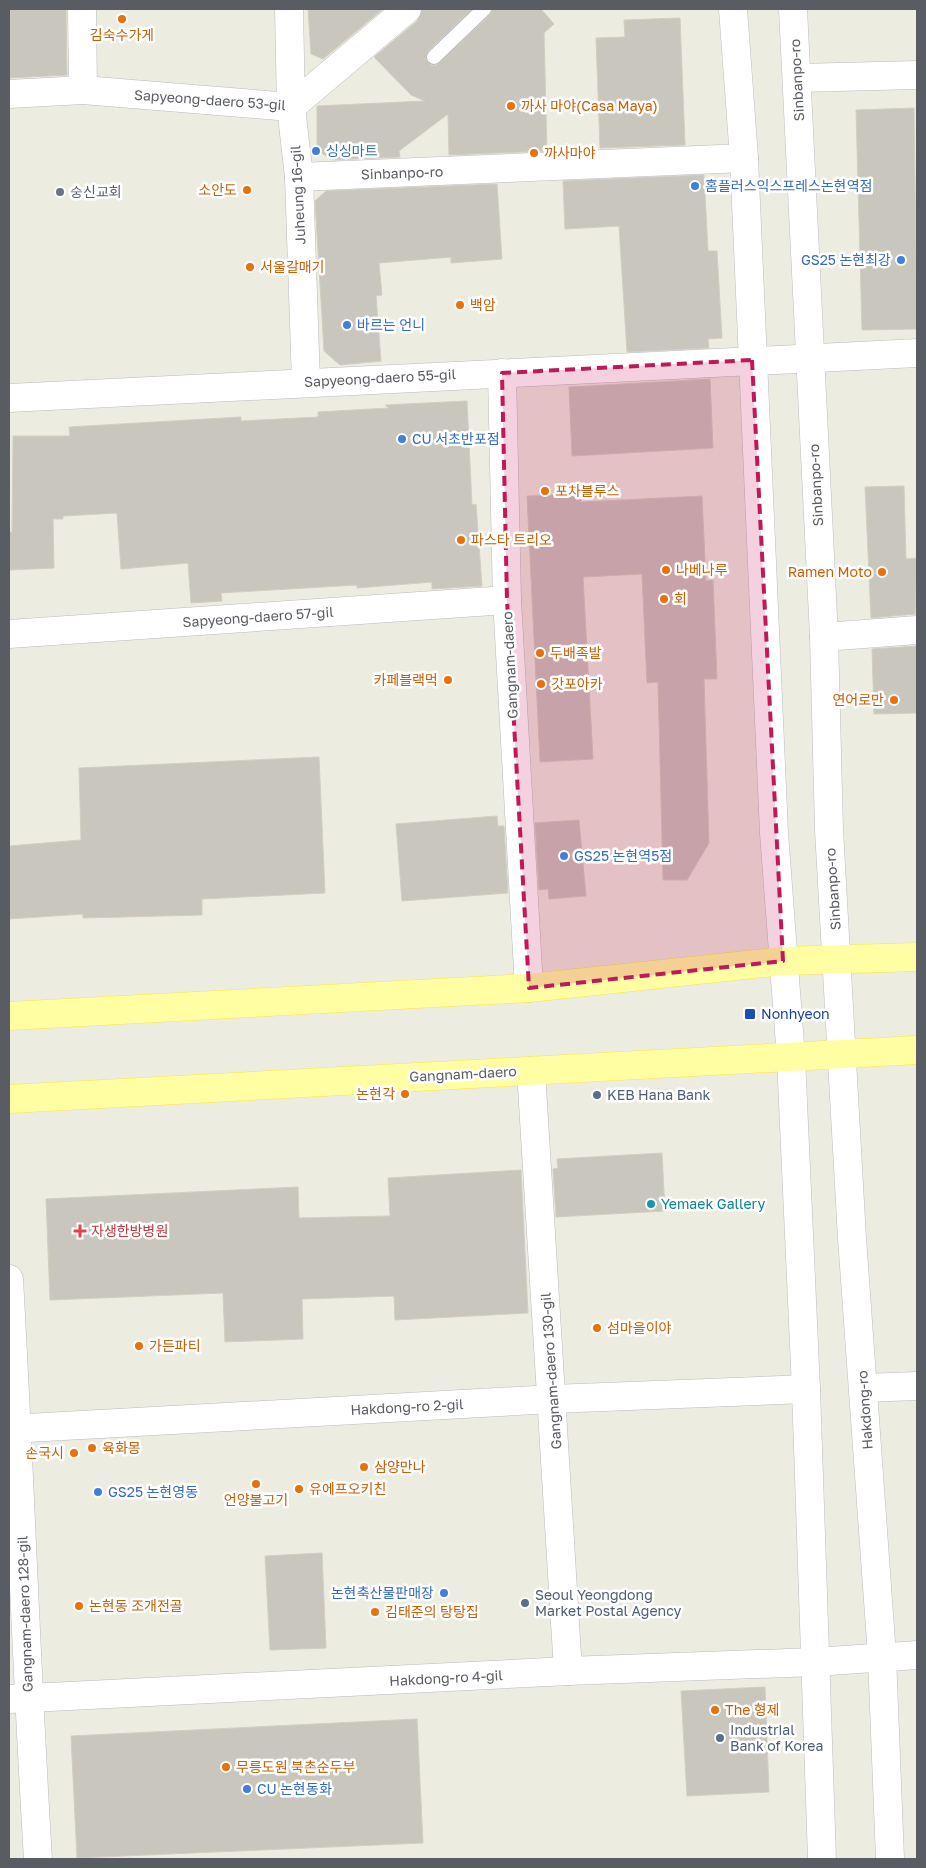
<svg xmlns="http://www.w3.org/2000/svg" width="926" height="1868" viewBox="0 0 926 1868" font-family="'Golos Text','Noto Sans KR',sans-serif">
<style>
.building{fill:#c8c6bd;stroke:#d2cfbe}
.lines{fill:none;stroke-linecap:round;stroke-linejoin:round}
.service-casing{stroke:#b8bac0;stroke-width:16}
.minor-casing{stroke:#b8bac0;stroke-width:29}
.secondary-casing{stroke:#bbbdc5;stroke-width:29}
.primary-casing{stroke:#fce44a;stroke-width:29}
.service{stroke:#fff;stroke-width:14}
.minor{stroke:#fff;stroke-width:28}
.secondary{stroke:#fff;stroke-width:28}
.primary{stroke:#fffea3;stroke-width:28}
.marked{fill:#c2185b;fill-opacity:0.2;stroke:#c2185b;stroke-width:4;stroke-dasharray:10 6;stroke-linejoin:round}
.food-dot{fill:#e8710a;stroke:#fff;stroke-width:2}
.shop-dot{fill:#3f7fe0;stroke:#fff;stroke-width:2}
.worship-dot{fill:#6b7280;stroke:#fff;stroke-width:2}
.transit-dot{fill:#1a4fb4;stroke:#fff;stroke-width:2}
.service-dot{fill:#5c6f8a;stroke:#fff;stroke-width:2}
.culture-dot{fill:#0f9aa8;stroke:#fff;stroke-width:2}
.health-dot{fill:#e0444e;stroke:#fff;stroke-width:2}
.labels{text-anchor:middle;stroke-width:5;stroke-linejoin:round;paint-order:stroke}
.food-label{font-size:14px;fill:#c56008;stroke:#fff;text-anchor:start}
.street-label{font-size:14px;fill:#595c62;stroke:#fff}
.shop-label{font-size:14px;fill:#366cbe;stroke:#fff;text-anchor:start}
.worship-label{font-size:14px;fill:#5b616d;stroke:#fff;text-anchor:start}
.transit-label{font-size:14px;fill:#164399;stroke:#fff;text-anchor:start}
.service-label{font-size:14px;fill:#4e5e75;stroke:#fff;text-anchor:start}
.culture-label{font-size:14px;fill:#0d838f;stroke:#fff;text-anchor:start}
.health-label{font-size:14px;fill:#be3a42;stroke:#fff;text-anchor:start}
</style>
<rect width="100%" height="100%" fill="#edece0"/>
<g class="building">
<path d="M9 9H66L67 75 9 78Z"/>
<path d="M308 9H383L323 59 311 54Z"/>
<path d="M422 9H472L428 51 426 60 431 65 436 66 490 15 493 9H541L554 24 544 33 547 151 449 155 448 114 399 151 400 157 332 160 317 150V106L425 101 411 95 374 57 417 21Z"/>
<path d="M680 18 685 145 600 148 596 38 625 37 624 20Z"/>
<path d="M914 108 917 329 862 330 856 110Z"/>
<path d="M704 175 708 251H717L722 338 708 339 709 348 627 352 619 226 565 229 563 181Z"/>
<path d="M497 184 502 259 451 263V257L379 263 382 295 376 296 381 361 340 365 324 351 315 201 326 191Z"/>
<path d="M710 379 713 448 572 456 569 387Z"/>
<path d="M467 401 472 505 476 504 482 586 432 589V582L357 588V585L221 593 222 601 191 603 188 563 121 569 117 513 63 516V519H53L54 568 10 570 9 532H12L13 436H70L69 427 241 417V421L318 417V412L389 408 385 405Z"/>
<path d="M904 486 906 559 917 558 915 614 871 618 865 487Z"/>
<path d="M581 494V502L702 496 706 581 713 580 717 679H704L709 843 687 880H663L658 682 647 683 642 574 583 577 593 759 540 762 527 496Z"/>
<path d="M917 646V713L874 714 872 649Z"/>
<path d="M319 757 325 893 202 899V915L83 918V914L9 919V846L81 840 79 768Z"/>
<path d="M497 816 498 826H504L508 893 402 901 396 824Z"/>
<path d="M579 820 586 896 549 899 548 889 539 890 535 823Z"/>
<path d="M662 1153 665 1211 556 1217 553 1169 558 1168 557 1159Z"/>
<path d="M521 1170 528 1313 395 1320 394 1296 302 1299 303 1339 225 1342 223 1293 50 1300 46 1199 298 1187 299 1218 390 1216 388 1178Z"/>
<path d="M322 1553 326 1648 270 1650 265 1556Z"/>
<path d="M765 1687 769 1792 687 1796 681 1691Z"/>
<path d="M417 1719 423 1843 77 1858 71 1736Z"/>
</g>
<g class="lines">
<g class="service-casing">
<path id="service" d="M434 57 484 9"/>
</g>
<g class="minor-casing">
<g id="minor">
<path d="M82 9 83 90"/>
<path d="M289 9 291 107 299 177 306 382"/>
<path d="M798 78 917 75"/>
<path d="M9 94 83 90 291 107 407 9"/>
<path d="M299 177 744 158"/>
<path d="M502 373 507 600 529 988"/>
<path d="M9 398 917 353"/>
<path d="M9 634 507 600"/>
<path d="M824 637 917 630"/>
<path d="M531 1071 568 1671"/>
<path d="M9 1279C20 1472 26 1666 38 1859"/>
<path d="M864 1388 917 1386"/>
<path d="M9 1429 553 1399 806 1389"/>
<path d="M9 1699 568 1671 815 1662 917 1655"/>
</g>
</g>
<g class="secondary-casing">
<g id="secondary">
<path d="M733 9 744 158 774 833 791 1058 806 1389 822 1859"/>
<path d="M793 9 824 637 829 830 852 1238 882 1656 890 1859"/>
</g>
</g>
<g class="primary-casing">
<g id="primary">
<path d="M9 1016 529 988 783 961 917 957"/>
<path d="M9 1099 917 1050"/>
</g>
</g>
<use href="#service" class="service"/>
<use href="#minor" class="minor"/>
<use href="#secondary" class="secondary"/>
<use href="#primary" class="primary"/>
</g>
<path class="marked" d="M752 360 783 961 529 988 507 600 502 373Z"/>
<g class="food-dot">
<circle cx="122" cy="19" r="5"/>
<circle cx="511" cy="106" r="5"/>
<circle cx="534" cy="153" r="5"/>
<circle cx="247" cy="190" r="5"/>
<circle cx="250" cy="267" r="5"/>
<circle cx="460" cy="305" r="5"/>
<circle cx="545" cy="491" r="5"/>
<circle cx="461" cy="540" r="5"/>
<circle cx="666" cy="570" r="5"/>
<circle cx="882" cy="572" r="5"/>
<circle cx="664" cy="599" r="5"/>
<circle cx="540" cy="653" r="5"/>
<circle cx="448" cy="680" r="5"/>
<circle cx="541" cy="684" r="5"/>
<circle cx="894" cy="700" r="5"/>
<circle cx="405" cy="1094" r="5"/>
<circle cx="597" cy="1328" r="5"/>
<circle cx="139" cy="1346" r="5"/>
<circle cx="92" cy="1448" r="5"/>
<circle cx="74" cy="1453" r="5"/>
<circle cx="364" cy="1467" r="5"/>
<circle cx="256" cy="1484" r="5"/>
<circle cx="299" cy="1489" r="5"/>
<circle cx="79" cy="1606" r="5"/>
<circle cx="375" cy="1612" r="5"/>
<circle cx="715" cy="1710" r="5"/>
<circle cx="226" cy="1767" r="5"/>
</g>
<g class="shop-dot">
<circle cx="316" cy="151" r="5"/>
<circle cx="695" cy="186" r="5"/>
<circle cx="901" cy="260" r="5"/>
<circle cx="347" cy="325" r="5"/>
<circle cx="402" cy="439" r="5"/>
<circle cx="564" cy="856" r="5"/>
<circle cx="98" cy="1492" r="5"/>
<circle cx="444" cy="1593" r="5"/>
<circle cx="247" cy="1789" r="5"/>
</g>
<circle class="worship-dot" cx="60" cy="192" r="5"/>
<rect class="transit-dot" x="744" y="1008" width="12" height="12" rx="2.5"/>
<g class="service-dot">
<circle cx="597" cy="1095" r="5"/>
<circle cx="525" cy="1603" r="5"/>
<circle cx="720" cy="1738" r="5"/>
</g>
<circle class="culture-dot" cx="651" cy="1204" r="5"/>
<path class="health-dot" d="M77.5 1223.5h5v5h5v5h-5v5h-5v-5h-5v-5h5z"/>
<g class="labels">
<g class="food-label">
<text x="122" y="40" text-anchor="middle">김숙수가게</text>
<text x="521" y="111">까사 마야(Casa Maya)</text>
<text x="544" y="158">까사마야</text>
<text x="237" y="195" text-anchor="end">소안도</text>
<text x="260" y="272">서울갈매기</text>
<text x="470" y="310">백암</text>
<text x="555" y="496">포차블루스</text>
<text x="471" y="545">파스타 트리오</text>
<text x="676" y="575">나베나루</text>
<text x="872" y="577" text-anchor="end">Ramen Moto</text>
<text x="674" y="604">회</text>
<text x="550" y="658">두배족발</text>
<text x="438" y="685" text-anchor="end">카페블랙먹</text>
<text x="551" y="689">갓포아카</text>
<text x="884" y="705" text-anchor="end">연어로만</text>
<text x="395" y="1099" text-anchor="end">논현각</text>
<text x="607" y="1333">섬마을이야</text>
<text x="149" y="1351">가든파티</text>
<text x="102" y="1453">육화몽</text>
<text x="64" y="1458" text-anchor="end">손국시</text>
<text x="374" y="1472">삼양만나</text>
<text x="309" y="1494">유에프오키친</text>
<text x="256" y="1505" text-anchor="middle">언양불고기</text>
<text x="89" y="1611">논현동 조개전골</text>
<text x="385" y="1617">김태준의 탕탕집</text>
<text x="725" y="1715">The 형제</text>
<text x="236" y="1772">무릉도원 북촌순두부</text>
</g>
<g class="street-label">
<text transform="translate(797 80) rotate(-93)" y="5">Sinbanpo-ro</text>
<text transform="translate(210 100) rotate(4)" y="5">Sapyeong-daero 53-gil</text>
<text transform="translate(402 173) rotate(-2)" y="5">Sinbanpo-ro</text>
<text transform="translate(298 195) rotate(-93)" y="5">Juheung 16-gil</text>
<text transform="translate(380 378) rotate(-3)" y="5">Sapyeong-daero 55-gil</text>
<text transform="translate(816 485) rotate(-93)" y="5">Sinbanpo-ro</text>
<text transform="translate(258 617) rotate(-4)" y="5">Sapyeong-daero 57-gil</text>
<text transform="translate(510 665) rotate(-93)" y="5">Gangnam-daero</text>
<text transform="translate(833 889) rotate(-94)" y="5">Sinbanpo-ro</text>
<text transform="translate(463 1074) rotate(-3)" y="5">Gangnam-daero</text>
<text transform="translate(551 1371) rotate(-94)" y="5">Gangnam-daero 130-gil</text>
<text transform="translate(407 1407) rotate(-3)" y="5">Hakdong-ro 2-gil</text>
<text transform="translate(865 1410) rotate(-94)" y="5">Hakdong-ro</text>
<text transform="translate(25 1614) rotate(-92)" y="5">Gangnam-daero 128-gil</text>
<text transform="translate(446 1678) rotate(-3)" y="5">Hakdong-ro 4-gil</text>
</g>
<g class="shop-label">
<text x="326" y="156">싱싱마트</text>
<text x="705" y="191">홈플러스익스프레스논현역점</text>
<text x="891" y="265" text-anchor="end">GS25 논현최강</text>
<text x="357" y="330">바르는 언니</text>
<text x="412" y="444">CU 서초반포점</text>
<text x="574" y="861">GS25 논현역5점</text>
<text x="108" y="1497">GS25 논현영동</text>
<text x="434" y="1598" text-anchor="end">논현축산물판매장</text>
<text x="257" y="1794">CU 논현동화</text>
</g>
<g class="worship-label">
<text x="70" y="197">숭신교회</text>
</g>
<g class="transit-label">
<text x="761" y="1019">Nonhyeon</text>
</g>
<g class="service-label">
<text x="607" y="1100">KEB Hana Bank</text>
<text x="535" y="1600">Seoul Yeongdong<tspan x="535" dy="16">Market Postal Agency</tspan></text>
<text x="730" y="1735">Industrial<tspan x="730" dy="16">Bank of Korea</tspan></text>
</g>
<g class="culture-label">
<text x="661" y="1209">Yemaek Gallery</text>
</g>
<g class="health-label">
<text x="91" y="1236">자생한방병원</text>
</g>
</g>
<rect width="926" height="1868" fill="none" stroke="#595c62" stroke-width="20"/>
</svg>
